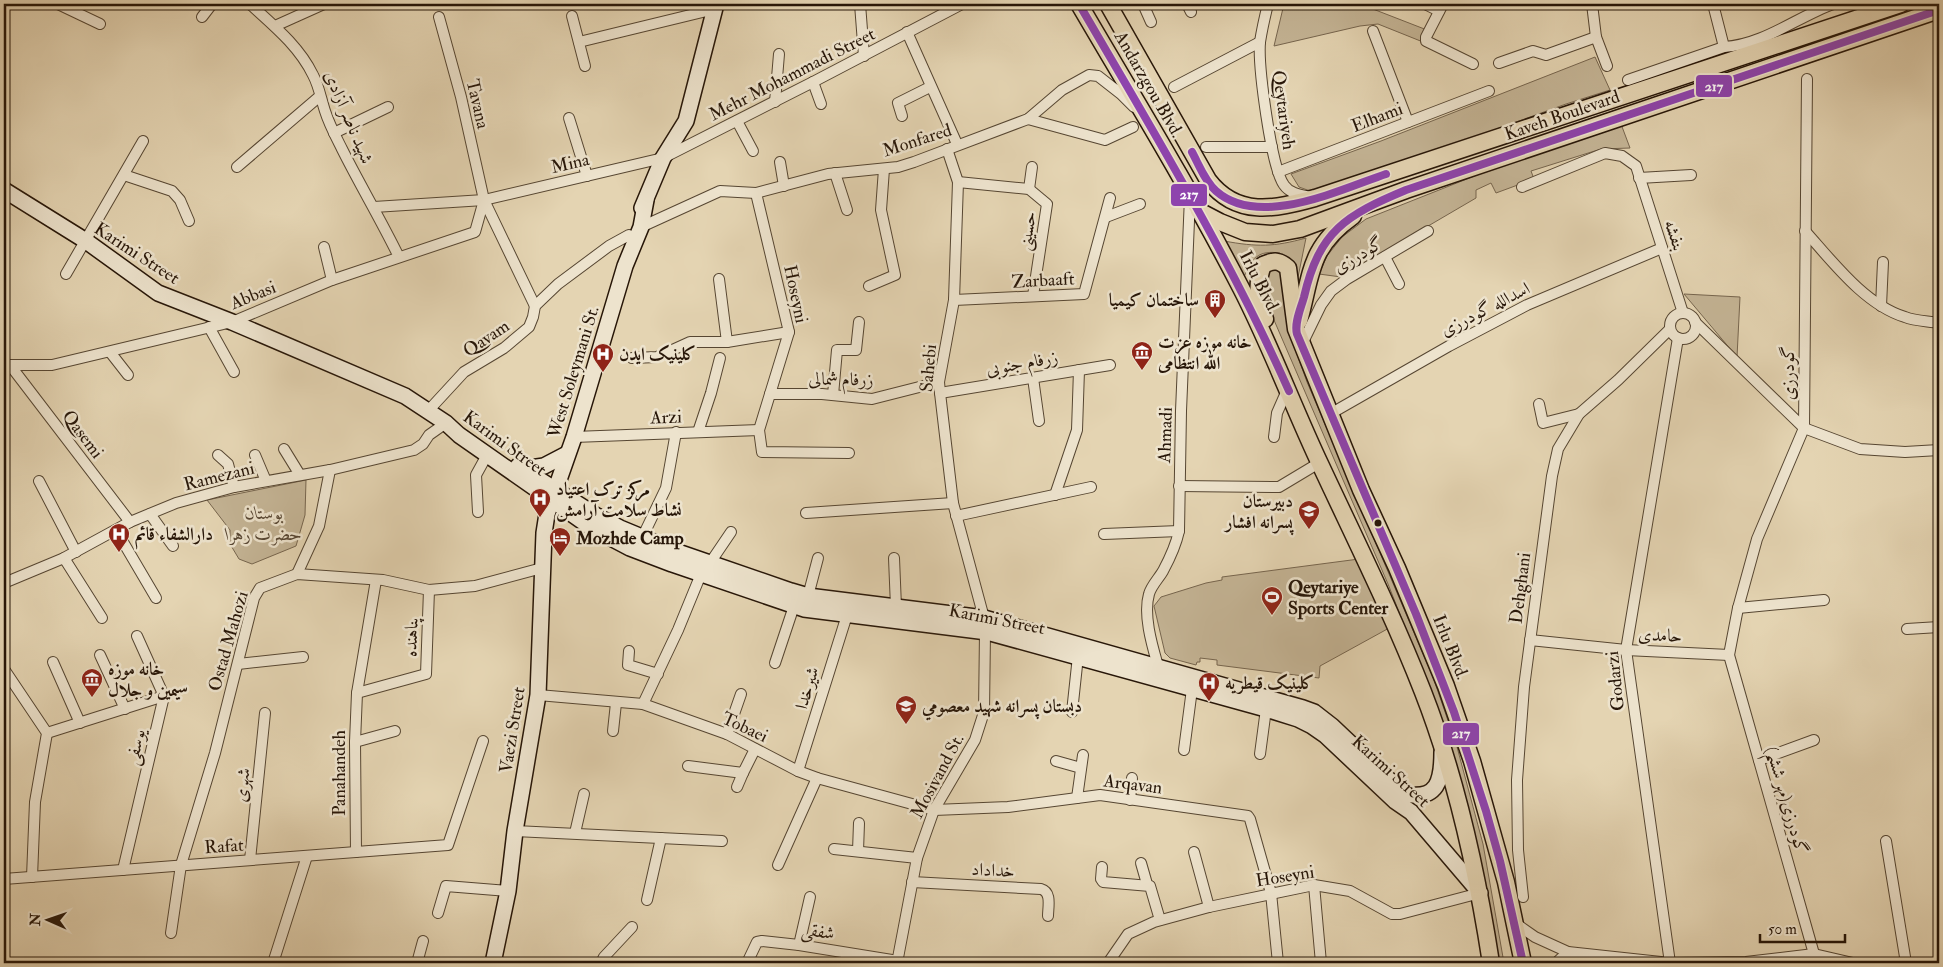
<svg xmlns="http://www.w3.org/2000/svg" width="1943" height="967" viewBox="0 0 1943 967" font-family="'IM FELL Double Pica',Amiri,serif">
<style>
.green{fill:#c4b495;stroke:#76654e}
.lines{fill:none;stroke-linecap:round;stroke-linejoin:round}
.street-casing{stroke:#564632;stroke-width:12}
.secondary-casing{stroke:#271608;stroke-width:18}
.primary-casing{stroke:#271608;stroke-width:19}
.street{stroke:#ede3cd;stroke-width:10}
.secondary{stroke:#ede3cd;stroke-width:15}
.primary{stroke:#e4d4b2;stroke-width:16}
.bus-1-casing{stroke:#ede3cd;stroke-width:11}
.bus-1{stroke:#8e44ad;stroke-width:8}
.bus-dot{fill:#271608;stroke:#ede3cd;stroke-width:2}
.labels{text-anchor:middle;stroke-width:5;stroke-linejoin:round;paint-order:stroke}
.street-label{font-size:18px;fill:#271608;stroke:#ede3cd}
.poi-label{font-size:18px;font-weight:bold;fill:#271608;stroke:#ede3cd;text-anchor:start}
.park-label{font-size:18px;font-style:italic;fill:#564532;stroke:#ede3cd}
.line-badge{stroke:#ede3cd;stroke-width:2}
.badge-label{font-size:14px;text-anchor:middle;font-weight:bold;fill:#fff}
</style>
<rect width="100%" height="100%" fill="#e4d4b2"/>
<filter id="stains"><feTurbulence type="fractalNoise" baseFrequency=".004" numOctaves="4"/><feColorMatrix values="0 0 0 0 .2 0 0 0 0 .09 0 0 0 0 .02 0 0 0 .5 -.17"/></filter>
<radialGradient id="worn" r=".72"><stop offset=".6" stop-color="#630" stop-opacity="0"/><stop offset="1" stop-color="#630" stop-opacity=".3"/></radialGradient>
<g class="green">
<path d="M1284 4H1360L1427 30 1423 42 1378 24 1360 26 1274 46Z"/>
<path d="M1595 57 1610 90 1566 104 1364 177 1313 192 1299 187 1291 174 1381 141Z"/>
<path d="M1621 124 1630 148 1601 149 1531 171 1534 179 1496 193 1491 183 1476 190V198L1341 277 1319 274 1327 256 1342 237 1366 219 1487 171Z"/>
<path d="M1306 238 1296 287 1290 265 1280 253C1258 250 1252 258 1244 277L1224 241C1257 247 1274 247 1306 238Z"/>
<path d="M1272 266 1283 276 1289 332 1307 382 1433 677 1457 747 1483 844 1504 963H1497L1480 860 1456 763 1439 713 1388 584 1261 290 1263 272Z"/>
<path d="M1684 294 1740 297 1737 357Z"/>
<path d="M306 480 305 515 296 546 252 564 239 559 230 544V530L207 500Z"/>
<path d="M1359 559 1391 627 1320 666 1319 678 1217 665V660L1200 658V662H1197L1196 665 1170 658 1165 653 1154 606 1161 597 1206 583 1222 580V577Z"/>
</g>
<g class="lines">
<g class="street-casing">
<g id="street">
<path d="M58 4 100 24"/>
<path d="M250 4C273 25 299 46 313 75 319 86 321 99 325 111 329 124 336 137 342 149 360 185 381 220 399 257"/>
<path d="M860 4 864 56"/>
<path d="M1143 4 1151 22"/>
<path d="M1187 4 1191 12"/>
<path d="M1268 4C1265 16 1262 29 1260 42 1258 66 1271 167 1284 185 1290 194 1302 195 1311 197"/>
<path d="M1425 4 1439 11"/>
<path d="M1443 4 1426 37V41L1473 64"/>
<path d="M1592 4 1596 37 1607 66"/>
<path d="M1713 4 1724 47"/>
<path d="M572 16 585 66"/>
<path d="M202 17 212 4"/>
<path d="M439 17 461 97 484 200 535 306"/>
<path d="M275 26 324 4"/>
<path d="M1373 31 1408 122"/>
<path d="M907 32 957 144"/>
<path d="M579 42 715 9"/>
<path d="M1499 63 1533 51 1546 55 1596 37"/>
<path d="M1807 79 1804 428 1757 539 1738 608 1729 655 1814 954"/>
<path d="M1628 80 1724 47C1763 45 1797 17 1833 4"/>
<path d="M813 82 821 104"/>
<path d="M1174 87 1260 42"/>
<path d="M775 102 779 54"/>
<path d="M902 116 898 103 930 87"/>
<path d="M569 118 587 176"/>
<path d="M1028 119 1105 140 1133 127"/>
<path d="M737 121 753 151"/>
<path d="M334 133 388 107"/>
<path d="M1206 147H1272"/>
<path d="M947 149 958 182 954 300 939 382 940 393 953 503 984 618"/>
<path d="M780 162 784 186"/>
<path d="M237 167 320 96"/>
<path d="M1278 172 1489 91"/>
<path d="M835 173 847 210"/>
<path d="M124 175 172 191 180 200 189 221"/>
<path d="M1639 178 1691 175"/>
<path d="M958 182 1029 189 1047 204 1033 296"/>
<path d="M1522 187 1605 153 1622 156 1636 166 1683 313"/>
<path d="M1029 189 1032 167"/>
<path d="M756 193 789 332 759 430 762 452 849 453"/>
<path d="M374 207 484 200 663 158 813 82 962 4"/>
<path d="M1106 217 1140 204"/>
<path d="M641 227 720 191 756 193 828 174 898 167 914 162 1028 119 1062 90 1089 75 1098 76 1121 94 1134 107"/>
<path d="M1805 231C1832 261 1865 305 1905 317 1915 321 1928 321 1939 323"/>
<path d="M324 247 332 280"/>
<path d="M1385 257 1399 284"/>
<path d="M66 274 143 141"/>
<path d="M719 279 727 342"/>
<path d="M869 286 895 275 881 210 884 169"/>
<path d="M954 300 1084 294 1110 198"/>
<path d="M1881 306 1883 262"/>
<circle cx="1683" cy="326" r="13"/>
<path d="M1695 322 1804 428 1860 449 1905 452 1939 450"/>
<path d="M209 327 234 372"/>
<path d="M1302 344 1321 305 1331 291 1347 279 1428 231"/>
<path d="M110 352 128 375"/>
<path d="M632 358 657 357 690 342H727L789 332"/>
<path d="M4 365H52L232 322 332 280 475 232 484 200"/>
<path d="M10 365 130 522"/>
<path d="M1033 378 1039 421"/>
<path d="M940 393 1110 365"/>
<path d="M770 394H822L872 399 939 382"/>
<path d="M833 395 837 350H856L859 322"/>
<path d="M1539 404 1543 423 1579 414"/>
<path d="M428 411 464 372 504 348 529 327 533 317 535 306 558 284 609 246 629 235"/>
<path d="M1330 414 1449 346 1527 305 1662 248"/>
<path d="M698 432 711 393 720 358"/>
<path d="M574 437 759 430"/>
<path d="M1274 437 1277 413 1288 388"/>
<path d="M284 449 300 475"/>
<path d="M218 455 228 464 234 487"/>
<path d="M255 455 266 481"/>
<path d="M39 481 76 552"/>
<path d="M1179 486 1279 487 1319 463"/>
<path d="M1055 495 1077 430 1079 370"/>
<path d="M478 512 476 475 487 455"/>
<path d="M806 513 953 503"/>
<path d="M150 514 173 546"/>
<path d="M956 516 1091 487"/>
<path d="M116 530 156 598"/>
<path d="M1104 534 1179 531"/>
<path d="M642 538 666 488 676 432"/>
<path d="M64 558 102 618"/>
<path d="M894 558 896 607"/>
<path d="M710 563 731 532"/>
<path d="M297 574 319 526 330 470"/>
<path d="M4 583 64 558 130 522 176 503 234 487 330 470 414 450 423 444 429 435 446 423"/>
<path d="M808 596 818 558"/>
<path d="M1738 608 1824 600"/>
<path d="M1907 629 1939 627"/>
<path d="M1530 640 1626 650 1729 655"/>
<path d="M629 651 628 665 658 674"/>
<path d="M100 655 125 709"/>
<path d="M53 662 80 723"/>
<path d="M775 663 794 606"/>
<path d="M238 664 303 657"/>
<path d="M1158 666C1152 645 1143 615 1149 594 1151 586 1159 578 1163 571 1170 558 1176 545 1179 531L1181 411 1190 197"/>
<path d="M4 669 47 733 35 802 32 877"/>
<path d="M357 693 426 674 429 590"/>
<path d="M538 695 643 704 727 734 798 771 817 778 934 810 1008 807 1100 795 1248 816 1250 819 1271 893 1278 963"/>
<path d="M643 704 678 630 701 574"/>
<path d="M1072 712 1078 656"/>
<path d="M613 731 616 703"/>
<path d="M47 733 164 696"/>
<path d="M727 734 741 694"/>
<path d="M355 742 395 731"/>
<path d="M1184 750 1192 689"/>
<path d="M1260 754 1266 709"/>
<path d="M1759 760 1814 740"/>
<path d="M1056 761 1081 768"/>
<path d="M688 766 743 773 755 749"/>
<path d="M798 771 847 615"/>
<path d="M737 787 743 773"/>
<path d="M1077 798 1083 755"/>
<path d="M1130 800 1132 778"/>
<path d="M515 831 722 841"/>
<path d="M575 833 584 794"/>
<path d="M1886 841 1906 963"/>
<path d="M834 849 917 858"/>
<path d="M858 851 859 823"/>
<path d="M356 852 355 742 357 693 376 580"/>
<path d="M1194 852 1209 907"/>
<path d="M250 860 265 713"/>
<path d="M1141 863 1147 884"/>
<path d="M778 865 817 778"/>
<path d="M1102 867 1101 879 1103 882 1150 886 1160 920"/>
<path d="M123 870 164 696 137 636"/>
<path d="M4 879 448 845 483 741"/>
<path d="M912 882 1041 889C1052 892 1048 907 1048 916"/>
<path d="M1314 885 1321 963"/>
<path d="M1523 897 1518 850 1517 780 1524 687 1552 476 1558 449 1579 414 1618 380 1670 329"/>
<path d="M647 900 661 838"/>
<path d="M438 913 446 886 508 891"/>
<path d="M1515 923 1535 937 1568 952 1670 963 1746 962 1814 954 1853 963"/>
<path d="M171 933 181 865 215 753 254 598 260 588 297 574 383 580 429 590 475 586 542 568"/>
<path d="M799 945 810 897"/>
<path d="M273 963 307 856"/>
<path d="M417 963 423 941"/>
<path d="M601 963 604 957 632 927"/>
<path d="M747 963 757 942 762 941 799 945 898 961"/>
<path d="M897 963 917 858 934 810 975 740 984 712 985 632"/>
<path d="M1108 963 1128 934 1154 922 1209 907 1314 885 1350 891 1392 914H1400L1480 893"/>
<path d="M1556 963 1568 952"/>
<path d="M1670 963 1626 650 1678 338"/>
</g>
</g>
<g class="secondary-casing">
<g id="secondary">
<path d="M4 190 86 241 158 293 232 322 405 396 446 423 459 435 592 528 630 548 672 564 804 609 987 632 1266 709 1298 719 1312 726 1325 735 1395 801 1411 812 1480 893"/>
<path d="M642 208 663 158 686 121 716 4"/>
<path d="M518 466 597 516 620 528 678 552 791 591 808 596 984 618 1303 708 1314 712 1332 726 1404 794C1438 801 1442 780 1442 752"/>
<path d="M523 469 544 466 567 454"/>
<path d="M493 963 508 891 515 831 538 695 544 533 547 514 574 437 625 266 641 227 646 200"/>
</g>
</g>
<g class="primary-casing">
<g id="primary">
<path d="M1079 4C1134 98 1191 191 1241 288 1271 346 1293 407 1321 466 1356 541 1393 615 1423 692 1457 779 1477 872 1491 963"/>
<path d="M1108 4 1208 180C1237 218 1275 209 1315 198L1901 4"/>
<path d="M1199 211 1220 222 1245 232 1273 234 1300 229 1406 190 1939 10"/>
<path d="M1265 319C1258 302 1256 283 1263 265 1274 260 1279 260 1288 268L1296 329 1361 490 1397 568 1446 686 1472 761 1506 882 1523 963"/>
<path d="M1299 321C1312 274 1308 248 1353 216"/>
</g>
</g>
<use href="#street" class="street"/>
<use href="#secondary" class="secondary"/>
<use href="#primary" class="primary"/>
<g class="bus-1-casing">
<g id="bus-1">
<path d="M1079 4C1153 131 1229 256 1289 391"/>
<path d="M1192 152C1199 165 1205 181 1216 191 1259 229 1339 190 1386 174"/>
<path d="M1523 963 1500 861 1486 811 1454 712 1416 614 1297 334C1294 323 1301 308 1304 297 1319 231 1346 215 1406 190L1939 10"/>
</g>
</g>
<use href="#bus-1" class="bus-1"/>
</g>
<defs>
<g id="building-pin" transform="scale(1.125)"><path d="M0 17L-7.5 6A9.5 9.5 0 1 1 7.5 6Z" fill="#8f2418" stroke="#ede3cd"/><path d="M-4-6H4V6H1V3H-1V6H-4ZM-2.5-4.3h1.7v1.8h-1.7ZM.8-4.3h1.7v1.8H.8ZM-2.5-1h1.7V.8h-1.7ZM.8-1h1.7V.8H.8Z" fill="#fff"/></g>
<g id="museum-pin" transform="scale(1.125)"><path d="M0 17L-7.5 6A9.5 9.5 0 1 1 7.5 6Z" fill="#8f2418" stroke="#ede3cd"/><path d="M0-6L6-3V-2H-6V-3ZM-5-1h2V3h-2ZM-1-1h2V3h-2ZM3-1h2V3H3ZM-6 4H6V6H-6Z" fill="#fff"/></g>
<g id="hospital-pin" transform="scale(1.125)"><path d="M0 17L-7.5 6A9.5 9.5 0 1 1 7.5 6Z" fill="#8f2418" stroke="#ede3cd"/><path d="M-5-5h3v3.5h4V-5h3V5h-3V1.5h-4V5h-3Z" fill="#fff"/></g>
<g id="school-pin" transform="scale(1.125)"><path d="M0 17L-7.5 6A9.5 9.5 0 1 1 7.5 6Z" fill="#8f2418" stroke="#ede3cd"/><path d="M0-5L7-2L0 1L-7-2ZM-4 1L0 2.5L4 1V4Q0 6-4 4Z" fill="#fff"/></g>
<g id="hotel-pin" transform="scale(1.125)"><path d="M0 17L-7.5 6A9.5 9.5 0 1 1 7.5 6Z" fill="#8f2418" stroke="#ede3cd"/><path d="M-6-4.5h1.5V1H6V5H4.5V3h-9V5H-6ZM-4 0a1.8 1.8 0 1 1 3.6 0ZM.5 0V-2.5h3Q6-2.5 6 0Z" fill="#fff"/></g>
<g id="stadium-pin" transform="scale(1.125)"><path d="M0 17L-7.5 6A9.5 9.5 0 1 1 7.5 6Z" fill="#8f2418" stroke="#ede3cd"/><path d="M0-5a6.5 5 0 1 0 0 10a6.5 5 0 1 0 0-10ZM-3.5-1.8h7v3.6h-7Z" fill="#fff"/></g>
</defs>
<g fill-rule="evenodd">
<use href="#building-pin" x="1215" y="300"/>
<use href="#museum-pin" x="1142" y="352"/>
<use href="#hospital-pin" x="603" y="354"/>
<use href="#hospital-pin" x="540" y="499"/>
<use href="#school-pin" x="1309" y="511"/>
<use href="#hospital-pin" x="119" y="534"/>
<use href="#hotel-pin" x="560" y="538"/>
<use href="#stadium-pin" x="1272" y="597"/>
<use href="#museum-pin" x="92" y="679"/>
<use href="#hospital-pin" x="1209" y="683"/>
<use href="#school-pin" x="906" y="706"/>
</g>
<circle class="bus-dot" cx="1378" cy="523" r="4.5"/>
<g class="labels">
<g class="street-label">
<text transform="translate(792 74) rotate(-27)" y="6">Mehr Mohammadi Street</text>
<text transform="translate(1149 84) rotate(60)" y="6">Andarzgou Blvd.</text>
<text transform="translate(478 104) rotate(77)" y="6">Tavana</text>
<text transform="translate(1284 110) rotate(82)" y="6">Qeytariyeh</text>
<text transform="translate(1562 115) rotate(-19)" y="6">Kaveh Boulevard</text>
<text transform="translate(349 117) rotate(67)" y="6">شهید ناصر آزادی</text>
<text transform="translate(1377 117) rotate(-21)" y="6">Elhami</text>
<text transform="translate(917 140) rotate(-18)" y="6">Monfared</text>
<text transform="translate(570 163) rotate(-13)" y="6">Mina</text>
<text transform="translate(1027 231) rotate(-81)" y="6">حسینی</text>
<text transform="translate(1675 235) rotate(71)" y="6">بنفشه</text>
<text transform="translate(137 253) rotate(33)" y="6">Karimi Street</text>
<text transform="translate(1358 255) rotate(-31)" y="6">گودرزی</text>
<text transform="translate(1043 280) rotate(-3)" y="6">Zarbaaft</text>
<text transform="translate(1260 282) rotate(63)" y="6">Irlu Blvd.</text>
<text transform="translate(796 294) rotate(78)" y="6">Hoseyni</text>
<text transform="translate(253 295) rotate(-22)" y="6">Abbasi</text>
<text transform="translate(1485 309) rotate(-27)" y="6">اسدالله گودرزی</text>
<text transform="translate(486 338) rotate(-34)" y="6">Qavam</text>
<text transform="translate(1022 363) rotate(-10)" y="6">زرفام جنوبی</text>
<text transform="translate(928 368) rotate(-85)" y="6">Sahebi</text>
<text transform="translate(573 372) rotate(-73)" y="6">West Soleymani St.</text>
<text transform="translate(1788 373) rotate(-90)" y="6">گودرزی</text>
<text transform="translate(841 379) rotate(1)" y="6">زرفام شمالی</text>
<text transform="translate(666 417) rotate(-2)" y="6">Arzi</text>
<text transform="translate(83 434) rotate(53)" y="6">Qasemi</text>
<text transform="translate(1165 435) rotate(-88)" y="6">Ahmadi</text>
<text transform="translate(505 443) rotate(36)" y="6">Karimi Street</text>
<text transform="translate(219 476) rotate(-14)" y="6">Ramezani</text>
<text transform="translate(1520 588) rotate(-83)" y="6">Dehghani</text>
<text transform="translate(997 619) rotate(11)" y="6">Karimi Street</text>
<text transform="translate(1660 635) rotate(2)" y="6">حامدی</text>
<text transform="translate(411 637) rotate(-88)" y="6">پناهنده</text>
<text transform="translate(228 641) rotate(-74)" y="6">Ostad Mahozi</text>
<text transform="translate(1451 647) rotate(68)" y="6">Irlu Blvd.</text>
<text transform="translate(1615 681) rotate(-96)" y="6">Godarzi</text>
<text transform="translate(807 688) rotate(-73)" y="6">شیرخدا</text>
<text transform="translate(745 727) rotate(25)" y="6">Tobaei</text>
<text transform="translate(512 730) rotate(-81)" y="6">Vaezi Street</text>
<text transform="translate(135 747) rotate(-77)" y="6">یوسفی</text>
<text transform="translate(1391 771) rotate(42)" y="6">Karimi Street</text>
<text transform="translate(339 773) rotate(-90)" y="6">Panahandeh</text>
<text transform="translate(937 776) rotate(-62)" y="6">Mosivand St.</text>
<text transform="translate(1133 784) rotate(7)" y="6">Arqavan</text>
<text transform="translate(242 785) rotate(-84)" y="6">شهری</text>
<text transform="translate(1787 800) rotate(74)" y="6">گودرزی(مهر ششم)</text>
<text transform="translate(224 846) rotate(-4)" y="6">Rafat</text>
<text transform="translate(993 870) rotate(3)" y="6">خداداد</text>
<text transform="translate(1285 876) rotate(-9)" y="6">Hoseyni</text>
<text transform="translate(818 931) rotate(8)" y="6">شفقی</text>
</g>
<g class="poi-label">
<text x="1199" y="306" text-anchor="end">ساختمان کیمیا</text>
<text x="1158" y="348">خانه موزه عزت<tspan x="1158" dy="21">الله انتظامی</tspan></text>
<text x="619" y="360">کلینیک ایدن</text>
<text x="556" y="495">مرکز ترک اعتیاد<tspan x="556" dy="21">نشاط سلامت آرامش</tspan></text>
<text x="1293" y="507" text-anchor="end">دبیرستان<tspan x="1293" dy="21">پسرانه افشار</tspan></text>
<text x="135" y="540">دارالشفاء قائم</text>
<text x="576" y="544">Mozhde Camp</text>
<text x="1288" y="593">Qeytariye<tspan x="1288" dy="21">Sports Center</tspan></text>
<text x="108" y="675">خانه موزه<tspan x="108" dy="21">سیمین و جلال</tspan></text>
<text x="1225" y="689">کلینیک قیطریه</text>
<text x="922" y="712">دبستان پسرانه شهيد معصومي</text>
</g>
<g class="park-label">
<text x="264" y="519">بوستان<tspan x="264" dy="21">حضرت زهرا</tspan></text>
</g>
</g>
<g class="line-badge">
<rect x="1695" y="74" width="38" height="24" rx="5" fill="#8e44ad"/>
<rect x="1170" y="183" width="38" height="24" rx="5" fill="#8e44ad"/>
<rect x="1442" y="722" width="38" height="24" rx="5" fill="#8e44ad"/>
</g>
<g class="badge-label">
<text x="1714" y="91">217</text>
<text x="1189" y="199">217</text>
<text x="1461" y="738">217</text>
</g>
<rect width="1943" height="967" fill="none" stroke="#e4d4b2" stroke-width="20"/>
<rect x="5" y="5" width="1933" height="957" fill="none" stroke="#271608" stroke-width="2.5"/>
<rect x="10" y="10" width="1923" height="947" fill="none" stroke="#271608"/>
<g transform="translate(48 920) rotate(272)" stroke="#ede3cd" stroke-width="4" paint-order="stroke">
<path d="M0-4L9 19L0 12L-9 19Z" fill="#271608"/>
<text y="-8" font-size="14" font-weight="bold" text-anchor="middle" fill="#271608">N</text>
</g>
<path d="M1760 934v8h85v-8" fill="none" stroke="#271608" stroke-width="2.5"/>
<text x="1768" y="934" font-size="15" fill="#271608" stroke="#ede3cd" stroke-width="4" paint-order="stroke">50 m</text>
<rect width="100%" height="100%" filter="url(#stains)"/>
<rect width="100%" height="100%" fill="url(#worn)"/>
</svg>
